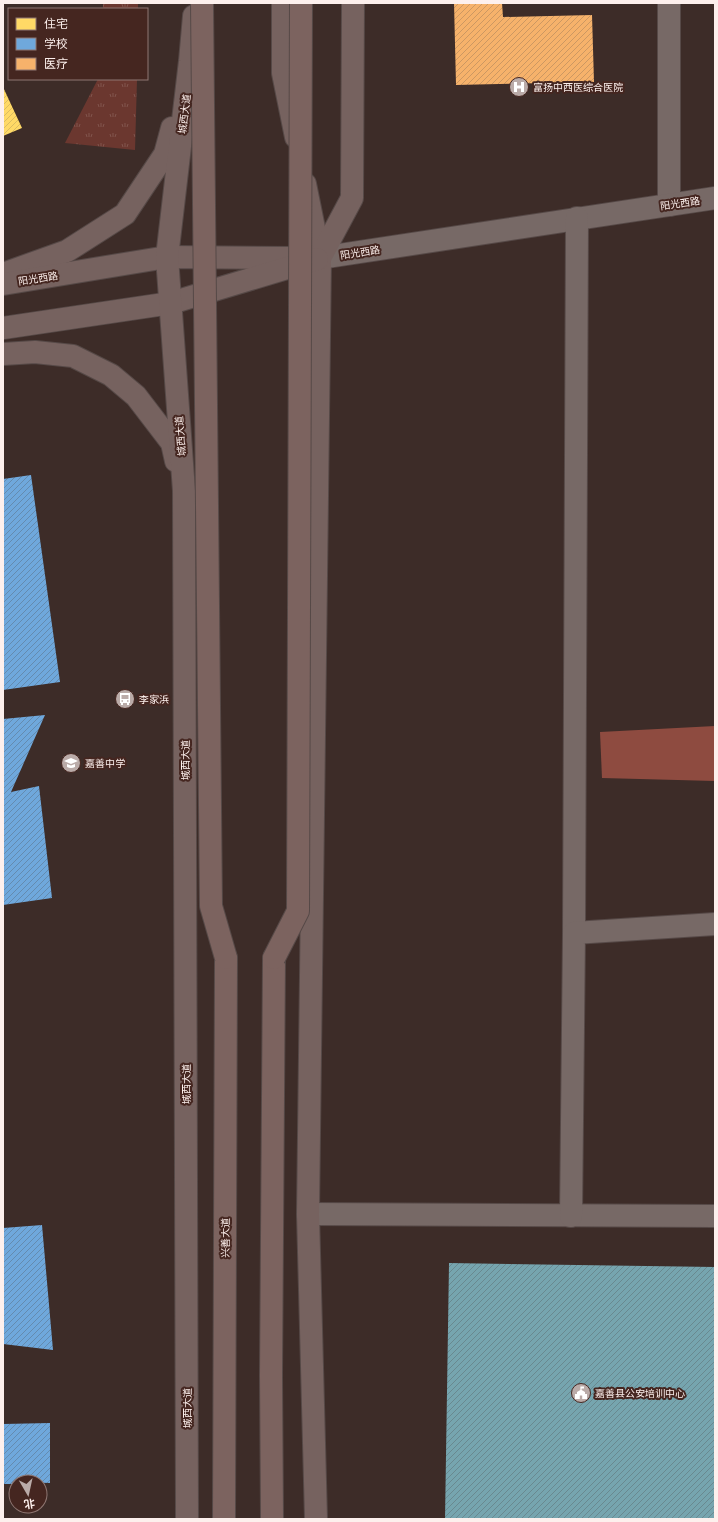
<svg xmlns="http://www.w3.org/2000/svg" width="718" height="1522" viewBox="0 0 718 1522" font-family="Overpass,'Noto Sans SC',sans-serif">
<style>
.park{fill:url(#park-tufts)}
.water{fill:#8e4b40}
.homes{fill:url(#homes-hatch)}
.schools{fill:url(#schools-hatch)}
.health{fill:url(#health-hatch)}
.public{fill:url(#public-hatch)}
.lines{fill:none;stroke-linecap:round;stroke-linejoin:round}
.minor-casing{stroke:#564947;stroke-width:24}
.major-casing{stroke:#564947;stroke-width:24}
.highway-casing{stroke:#564947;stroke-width:24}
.minor{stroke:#776966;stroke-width:22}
.major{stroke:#76625f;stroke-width:22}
.highway{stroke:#7c635f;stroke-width:22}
.highway-bridge-casing{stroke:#564947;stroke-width:24;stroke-linecap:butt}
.highway-bridge{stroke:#7c635f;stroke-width:22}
.labels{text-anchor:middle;stroke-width:4;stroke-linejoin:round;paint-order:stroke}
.poi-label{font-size:10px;fill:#fdf0ed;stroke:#452620;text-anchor:start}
.street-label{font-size:10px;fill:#fdf0ed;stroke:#452620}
</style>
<defs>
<pattern id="park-tufts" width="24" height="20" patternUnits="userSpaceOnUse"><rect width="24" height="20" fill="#6b372f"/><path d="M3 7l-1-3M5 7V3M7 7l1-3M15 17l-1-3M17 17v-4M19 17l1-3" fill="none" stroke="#81544d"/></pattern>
<pattern id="homes-hatch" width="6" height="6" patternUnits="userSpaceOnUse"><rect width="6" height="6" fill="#ffd966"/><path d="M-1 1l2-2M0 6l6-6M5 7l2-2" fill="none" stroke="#dbbc60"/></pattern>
<pattern id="schools-hatch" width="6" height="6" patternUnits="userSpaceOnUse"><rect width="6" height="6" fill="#6fa8dc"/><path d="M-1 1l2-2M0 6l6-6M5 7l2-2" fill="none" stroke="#648baf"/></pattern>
<pattern id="health-hatch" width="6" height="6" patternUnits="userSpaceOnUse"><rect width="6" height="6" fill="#f6b26b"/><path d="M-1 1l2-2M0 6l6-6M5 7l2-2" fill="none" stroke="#cc9862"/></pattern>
<pattern id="public-hatch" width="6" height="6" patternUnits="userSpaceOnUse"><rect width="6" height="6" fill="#76a5af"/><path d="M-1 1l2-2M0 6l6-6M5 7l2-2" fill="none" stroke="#698990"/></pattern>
</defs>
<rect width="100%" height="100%" fill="#3d2c28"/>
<g class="park">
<rect x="103" y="3" width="35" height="6"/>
<path d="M98 79H137L135 150 65 143Z"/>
</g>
<path class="water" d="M715 726V781L602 778 600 732Z"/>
<path class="homes" d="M3 87 22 128 3 136Z"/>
<g class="schools">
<path d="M31 475 60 682 3 690V479Z"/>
<path d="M45 715 11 792 39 786 52 898 3 905V719Z"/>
<path d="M42 1225 53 1350 3 1344V1228Z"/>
<path d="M50 1423V1483L16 1482V1484H3V1424Z"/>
</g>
<path class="health" d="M454 3H502L503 17 592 15 594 82 456 85Z"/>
<path class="public" d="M449 1263 715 1267V1519H445Z"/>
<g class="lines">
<g class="minor-casing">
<g id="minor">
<path d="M669 3V205"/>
<path d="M320 258 715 198"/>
<path d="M574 933 577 218"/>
<path d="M308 1214 715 1216"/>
<path d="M571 1216 574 933 715 924"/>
</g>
</g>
<g class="major-casing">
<g id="major">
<path d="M283 3V73L296 137"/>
<path d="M305 184 320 258 308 1214 316 1519"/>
<path d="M320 258 352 198 353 3"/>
<path d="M3 274 67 251 125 214 165 154 172 128"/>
<path d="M3 284 167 257 298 258"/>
<path d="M3 328 171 303 317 259"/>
<path d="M3 354 35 352 73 356 111 375 136 396 172 443 176 461"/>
<path d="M187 1519 184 491 167 257 190 61 194 16"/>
</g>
</g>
<g class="highway-casing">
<g id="highway">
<path d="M224 1519 226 958"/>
<path d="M272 1519 271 1376 274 958"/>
</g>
</g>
<use href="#minor" class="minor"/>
<use href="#major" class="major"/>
<use href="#highway" class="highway"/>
<g class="highway-bridge-casing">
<g id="highway-bridge">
<path d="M202 3 211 906 226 958"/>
<path d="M274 958 298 911 301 3"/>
</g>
</g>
<use href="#highway-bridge" class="highway-bridge"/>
</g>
<defs>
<g id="hospital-disc" transform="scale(1)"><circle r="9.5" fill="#baaba8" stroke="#452620"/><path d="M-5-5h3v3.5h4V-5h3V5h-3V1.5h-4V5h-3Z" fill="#fff"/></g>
<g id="bus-disc" transform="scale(1)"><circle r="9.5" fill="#baaba8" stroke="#452620"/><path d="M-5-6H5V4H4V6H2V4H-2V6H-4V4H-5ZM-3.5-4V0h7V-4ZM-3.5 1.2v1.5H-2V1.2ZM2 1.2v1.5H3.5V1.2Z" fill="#fff"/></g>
<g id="school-disc" transform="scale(1)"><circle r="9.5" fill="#baaba8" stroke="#452620"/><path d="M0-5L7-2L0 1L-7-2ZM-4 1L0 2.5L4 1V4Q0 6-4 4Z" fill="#fff"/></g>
<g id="civic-disc" transform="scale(1)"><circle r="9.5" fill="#baaba8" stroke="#452620"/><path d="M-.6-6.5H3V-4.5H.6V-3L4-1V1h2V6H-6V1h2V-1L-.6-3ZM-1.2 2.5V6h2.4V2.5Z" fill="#fff"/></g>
</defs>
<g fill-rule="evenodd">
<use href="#hospital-disc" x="519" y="87"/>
<use href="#bus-disc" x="125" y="699"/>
<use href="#school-disc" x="71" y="763"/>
<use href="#civic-disc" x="581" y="1393"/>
</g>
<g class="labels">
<g class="poi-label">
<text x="533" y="91">富扬中西医综合医院</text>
<text x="139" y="703">李家浜</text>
<text x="85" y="767">嘉善中学</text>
<text x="595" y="1397">嘉善县公安培训中心</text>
</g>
<g class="street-label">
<text transform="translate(184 114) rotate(-83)" y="4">城西大道</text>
<text transform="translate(680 203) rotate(-8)" y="4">阳光西路</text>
<text transform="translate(360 252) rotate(-9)" y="4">阳光西路</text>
<text transform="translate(38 278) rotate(-9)" y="4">阳光西路</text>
<text transform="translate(180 436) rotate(-94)" y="4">城西大道</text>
<text transform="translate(185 760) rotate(-90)" y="4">城西大道</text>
<text transform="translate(186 1084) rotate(-90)" y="4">城西大道</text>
<text transform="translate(225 1238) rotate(-90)" y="4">兴善大道</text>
<text transform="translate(187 1408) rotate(-90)" y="4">城西大道</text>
</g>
</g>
<rect width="718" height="1522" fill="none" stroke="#fdf0ed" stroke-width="8"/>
<rect x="8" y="8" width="140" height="72" fill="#452620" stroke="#8f7772"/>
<rect x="16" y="18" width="20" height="12" fill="#ffd966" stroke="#8f7772"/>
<text x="44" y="28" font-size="12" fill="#fdf0ed">住宅</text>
<rect x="16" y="38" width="20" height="12" fill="#6fa8dc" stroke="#8f7772"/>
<text x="44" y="48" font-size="12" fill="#fdf0ed">学校</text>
<rect x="16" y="58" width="20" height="12" fill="#f6b26b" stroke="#8f7772"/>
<text x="44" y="68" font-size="12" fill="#fdf0ed">医疗</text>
<g transform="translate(28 1494) rotate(171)"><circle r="19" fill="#452620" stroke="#8f7772"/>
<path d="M0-3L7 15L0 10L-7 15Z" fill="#baaba8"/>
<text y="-6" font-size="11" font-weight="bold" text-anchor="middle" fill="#fdf0ed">北</text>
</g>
</svg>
